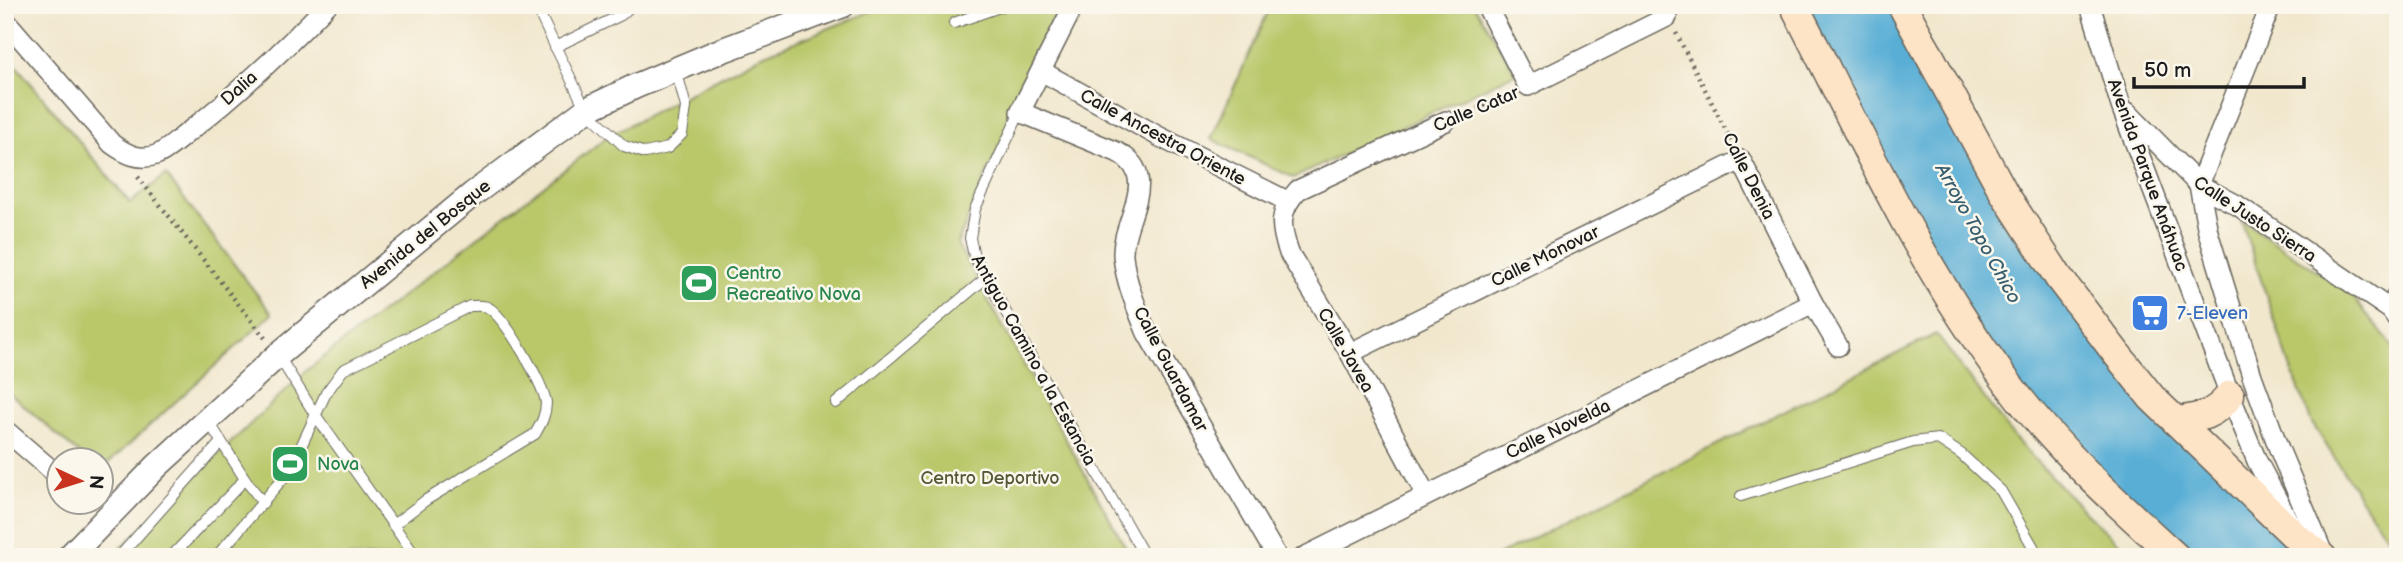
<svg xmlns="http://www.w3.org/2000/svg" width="2403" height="562" viewBox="0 0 2403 562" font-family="'Balsamiq Sans',sans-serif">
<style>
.green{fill:#bac86a;stroke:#6b7243;stroke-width:2}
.water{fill:#58aed5;stroke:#3a6578;stroke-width:2}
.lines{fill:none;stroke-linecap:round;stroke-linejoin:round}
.service-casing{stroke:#67635a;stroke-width:12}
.minor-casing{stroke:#67635a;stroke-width:22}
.tertiary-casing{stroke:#67635a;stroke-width:27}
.secondary-casing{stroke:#67635a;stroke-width:31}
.path{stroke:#67635a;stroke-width:4.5;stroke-dasharray:2 5;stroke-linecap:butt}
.service{stroke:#fff;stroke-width:10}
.minor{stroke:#fff;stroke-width:19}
.tertiary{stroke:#fff;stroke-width:24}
.secondary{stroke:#fee4c6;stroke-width:28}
.labels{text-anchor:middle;stroke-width:5;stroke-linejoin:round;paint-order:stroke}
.street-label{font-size:18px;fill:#1c1c1c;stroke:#fbf7ec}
.leisure-label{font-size:18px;fill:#27864d;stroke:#fbf7ec;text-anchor:start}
.shop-label{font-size:18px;fill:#366cbe;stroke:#fbf7ec;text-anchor:start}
.park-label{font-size:18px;fill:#535837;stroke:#fbf7ec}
.water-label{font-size:19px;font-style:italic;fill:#375e6f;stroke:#fbf7ec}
</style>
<rect width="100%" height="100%" fill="#fbf7ec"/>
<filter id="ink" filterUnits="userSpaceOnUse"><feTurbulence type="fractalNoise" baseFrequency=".0143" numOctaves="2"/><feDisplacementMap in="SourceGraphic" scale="14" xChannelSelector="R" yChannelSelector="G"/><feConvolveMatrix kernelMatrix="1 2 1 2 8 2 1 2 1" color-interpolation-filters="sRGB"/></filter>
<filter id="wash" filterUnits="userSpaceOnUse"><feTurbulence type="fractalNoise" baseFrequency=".00686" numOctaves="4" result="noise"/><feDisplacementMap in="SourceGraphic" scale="28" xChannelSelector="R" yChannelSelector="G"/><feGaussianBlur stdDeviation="1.57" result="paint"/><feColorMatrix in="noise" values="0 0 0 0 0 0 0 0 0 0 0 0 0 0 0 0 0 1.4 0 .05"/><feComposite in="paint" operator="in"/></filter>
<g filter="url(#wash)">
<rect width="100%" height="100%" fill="#f1e7cd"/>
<g class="green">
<path d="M887 5H1059L957 244 1131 557H111L306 371 608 136 762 55Z"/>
<path d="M1271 5H1474L1516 73 1294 178 1211 139Z"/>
<path d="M5 52 130 203 166 175 272 314 102 469V461L86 460 5 389Z"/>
<path d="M2241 220 2349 292 2398 353V550L2375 521 2312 423 2290 366Z"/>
<path d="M1936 334 2017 441 2086 513 2134 557H1495Z"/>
</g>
<path class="water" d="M1794 5H1902L2116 353 2321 557H2176L2011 387Z"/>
</g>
<g filter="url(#ink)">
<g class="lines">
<g class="service-casing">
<g id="service">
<path d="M541 5 542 19 586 110 624 146 645 153 668 148 682 134 686 107 676 69"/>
<path d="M954 23 1005 5"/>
<path d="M555 47 621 15 632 5"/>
<path d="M1020 112 975 209 970 238 974 256 1145 557"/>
<path d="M278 355 316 416 416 557"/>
<path d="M836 403 986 278"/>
<path d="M207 419 245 479 263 503"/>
<path d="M1741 496 1913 442 1938 439 1961 454 2001 491 2039 557"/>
<path d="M857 556V557"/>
<path d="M119 557 221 442"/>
<path d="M171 557 245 479"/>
<path d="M216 557 290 470 326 393 343 370 470 306C475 306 482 305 487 307 503 313 545 386 546 403 546 415 541 424 535 434L426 500 393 525"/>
</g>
</g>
<g class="minor-casing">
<g id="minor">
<path d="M1074 5 1020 112 1117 152C1163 176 1121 221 1123 255 1125 281 1137 309 1147 333L1277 557"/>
<path d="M1486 5 1528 86 1667 17 1661 5"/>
<path d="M2090 5 2121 106 2230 395 2257 461 2291 526"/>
<path d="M2271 5 2199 185 2208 232 2252 376 2279 449 2324 556"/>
<path d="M5 20 112 144C126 154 139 161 156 155 167 151 178 140 187 133 236 95 284 50 327 5"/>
<path d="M1041 71 1160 137 1287 201"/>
<path d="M2127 112 2199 185 2237 205 2391 310 2398 320"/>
<path d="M2391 310 2398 293"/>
<path d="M1350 353 1741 160 1813 303 1838 346"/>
<path d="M5 430 55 473"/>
<path d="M1426 495 1350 353 1289 253C1280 227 1278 211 1298 190L1446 121"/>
<path d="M1304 557 1813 303"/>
</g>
</g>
<g class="tertiary-casing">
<path id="tertiary" d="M69 557 157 466 278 355 473 194 586 110 636 86 715 53 843 5"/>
</g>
<g class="secondary-casing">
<g id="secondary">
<path d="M1794 5C1861 136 1920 267 2009 385 2057 449 2117 503 2176 557"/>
<path d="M1902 5 2004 193 2059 278 2116 353 2152 398 2295 536 2322 557"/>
<path d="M2176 421C2200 418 2215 415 2230 395"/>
</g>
</g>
<g class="path">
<path d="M1676 33 1733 144"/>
<path d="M1464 114 1511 94"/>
<path d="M138 177 265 338"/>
</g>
<use href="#service" class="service"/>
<use href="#minor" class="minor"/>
<use href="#tertiary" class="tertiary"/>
<use href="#secondary" class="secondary"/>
</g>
</g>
<defs>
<g id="stadium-square" transform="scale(2.0125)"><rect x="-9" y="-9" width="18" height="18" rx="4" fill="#2e9e5b" stroke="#fbf7ec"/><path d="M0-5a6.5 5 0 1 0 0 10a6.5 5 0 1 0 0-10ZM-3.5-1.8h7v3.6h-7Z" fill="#fff"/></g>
<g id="supermarket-square" transform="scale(2.0125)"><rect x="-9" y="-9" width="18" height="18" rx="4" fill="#3f7fe0" stroke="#fbf7ec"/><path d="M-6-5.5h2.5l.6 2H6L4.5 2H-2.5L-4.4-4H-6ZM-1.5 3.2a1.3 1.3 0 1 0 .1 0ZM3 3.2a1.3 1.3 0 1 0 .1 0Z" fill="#fff"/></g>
</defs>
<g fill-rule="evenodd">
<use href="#stadium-square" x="699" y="283"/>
<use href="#supermarket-square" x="2150" y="313"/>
<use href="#stadium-square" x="290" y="464"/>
</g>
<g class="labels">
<g class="street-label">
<text transform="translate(239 88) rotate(-42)" y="6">Dalia</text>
<text transform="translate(1476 109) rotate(-23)" y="6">Calle Catar</text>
<text transform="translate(1163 137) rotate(28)" y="6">Calle Ancestra Oriente</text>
<text transform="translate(2148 175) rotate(70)" y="6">Avenida Parque Anáhuac</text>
<text transform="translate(1749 176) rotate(63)" y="6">Calle Denia</text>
<text transform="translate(2255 219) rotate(33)" y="6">Calle Justo Sierra</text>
<text transform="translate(425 234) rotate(-39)" y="6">Avenida del Bosque</text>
<text transform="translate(1545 256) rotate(-26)" y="6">Calle Monovar</text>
<text transform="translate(1346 350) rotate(60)" y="6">Calle Javea</text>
<text transform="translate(1034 360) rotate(61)" y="6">Antiguo Camino a la Estancia</text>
<text transform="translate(1171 369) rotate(62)" y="6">Calle Guardamar</text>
<text transform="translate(1558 429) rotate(-26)" y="6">Calle Novelda</text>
</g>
<g class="leisure-label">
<text x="726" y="279">Centro<tspan x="726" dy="21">Recreativo Nova</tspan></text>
<text x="317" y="470">Nova</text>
</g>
<g class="shop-label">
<text x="2177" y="319">7-Eleven</text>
</g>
<g class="park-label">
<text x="990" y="484">Centro Deportivo</text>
</g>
<g class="water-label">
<text transform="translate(1979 233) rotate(61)" y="7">Arroyo Topo Chico</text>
</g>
</g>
<rect width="2403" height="562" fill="none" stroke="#fbf7ec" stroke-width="28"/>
<g transform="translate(80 481) rotate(94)"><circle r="33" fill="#fbf7ec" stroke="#a29f99" stroke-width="2"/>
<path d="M0-5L12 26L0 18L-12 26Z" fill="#c8321e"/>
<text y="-10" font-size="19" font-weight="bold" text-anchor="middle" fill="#1c1c1c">N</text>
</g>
<path d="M2134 77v10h170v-10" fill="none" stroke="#1c1c1c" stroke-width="3.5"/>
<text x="2144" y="77" font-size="21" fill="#1c1c1c" stroke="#fbf7ec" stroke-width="5" paint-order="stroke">50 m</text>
</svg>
